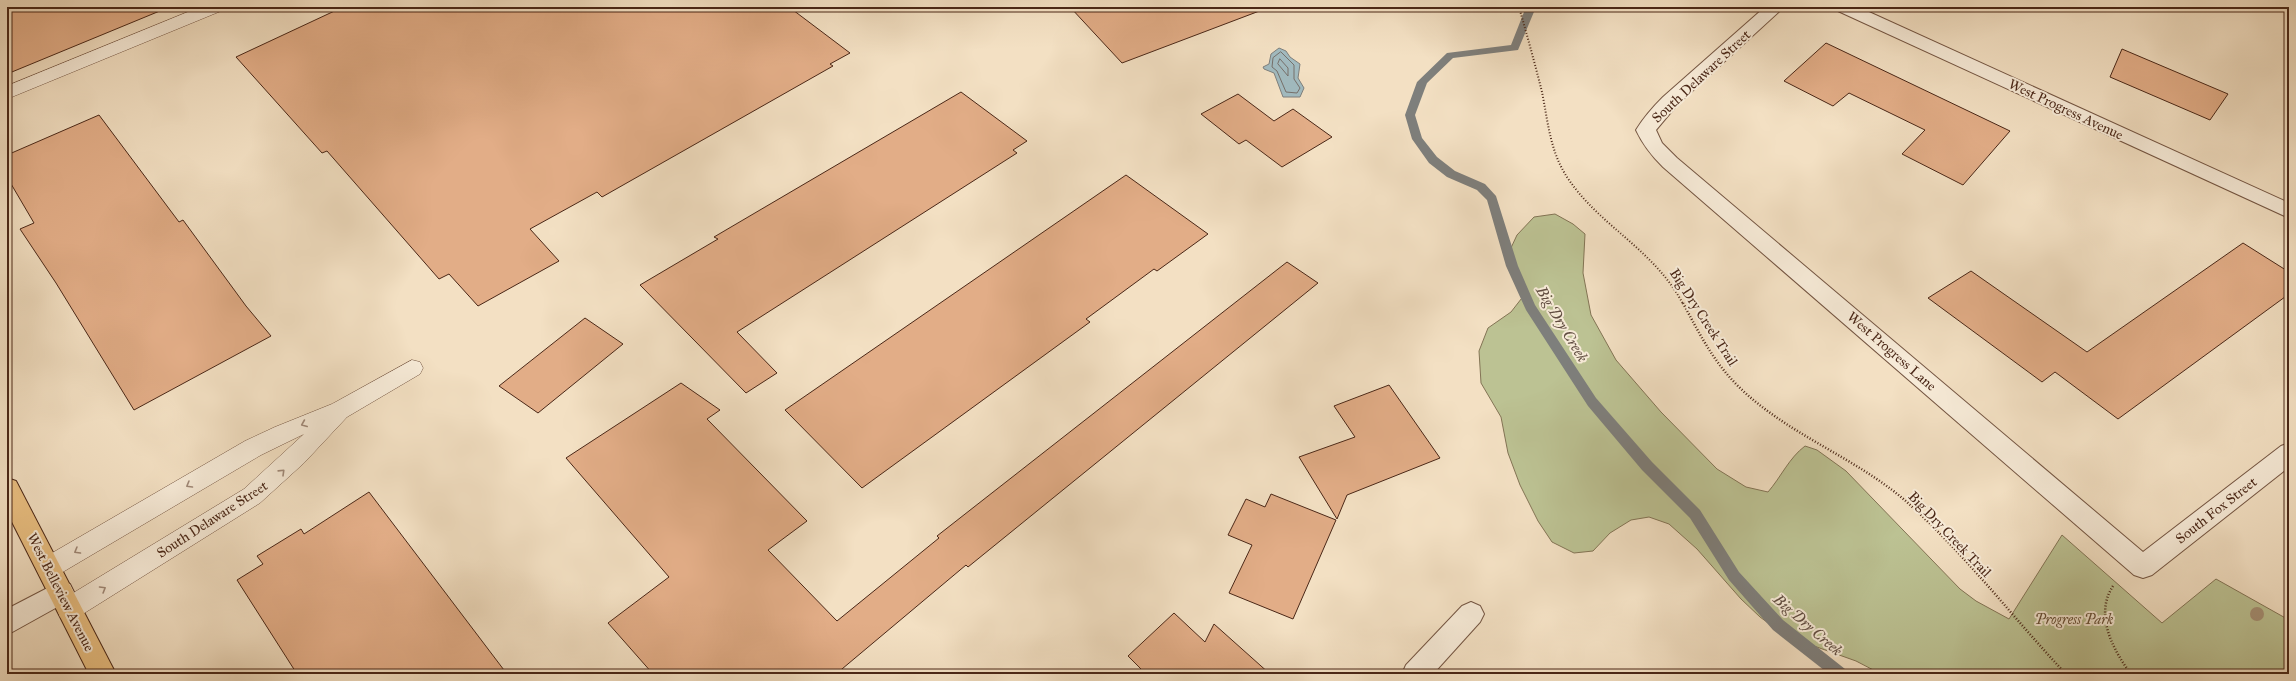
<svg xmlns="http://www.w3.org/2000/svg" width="2296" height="681" viewBox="0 0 2296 681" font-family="'IM FELL Great Primer',serif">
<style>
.green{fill:#bcc293;stroke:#837455}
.water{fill:#a1babf;stroke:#7e7f7c}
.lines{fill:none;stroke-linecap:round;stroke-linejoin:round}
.shore{stroke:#76706b;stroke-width:1}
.stream{fill:#7e7f7c;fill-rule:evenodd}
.building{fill:#e2ad87;stroke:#4a2717}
.lane-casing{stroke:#745542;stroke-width:1}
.street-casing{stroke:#745542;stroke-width:2}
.primary-casing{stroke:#4a2717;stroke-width:2}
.path-far1{stroke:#4a2717;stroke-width:2;stroke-dasharray:1 2;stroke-linecap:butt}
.path{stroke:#4a2717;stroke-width:2.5;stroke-dasharray:1 2;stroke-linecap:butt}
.lane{fill:#f7ebd8;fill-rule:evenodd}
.street{fill:#f7ebd8;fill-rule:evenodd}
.primary{fill:#eac082;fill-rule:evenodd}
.tree{fill:#a59075}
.oneway{stroke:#a08978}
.labels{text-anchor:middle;stroke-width:4;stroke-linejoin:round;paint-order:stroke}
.street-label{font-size:14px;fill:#4a2717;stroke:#f7ebd8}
.park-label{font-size:14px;font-style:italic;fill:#664e36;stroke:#f7ebd8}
.water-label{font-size:15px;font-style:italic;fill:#604c41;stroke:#f7ebd8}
</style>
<rect width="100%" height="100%" fill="#f3e0c3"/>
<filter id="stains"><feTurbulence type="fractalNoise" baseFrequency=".005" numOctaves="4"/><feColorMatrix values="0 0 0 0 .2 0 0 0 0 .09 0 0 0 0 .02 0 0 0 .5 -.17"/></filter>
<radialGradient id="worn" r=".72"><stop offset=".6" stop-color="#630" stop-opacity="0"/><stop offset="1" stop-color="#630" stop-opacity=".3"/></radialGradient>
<path class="green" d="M1555 214 1573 224 1585 234 1583 273 1591 315 1616 360 1661 412 1717 469 1746 487 1768 492C1781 477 1789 458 1805 446L1817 450 1846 471 1960 589 1976 601 2009 619 2062 535 2162 623 2216 579 2289 620V674H1881L1856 661 1786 636 1760 617 1741 599 1697 549 1669 524 1649 517 1631 520 1610 533 1593 551 1574 553 1552 542 1538 521 1520 485 1508 453 1501 417 1481 383 1479 351 1488 328 1511 312 1525 294 1522 279 1510 250 1517 235 1534 217Z"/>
<path class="water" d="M1279 48 1286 51 1290 57 1300 64 1298 78 1304 88 1300 97H1283L1274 73 1264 69 1263 67 1269 64 1271 54Z"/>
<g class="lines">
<g class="shore">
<path d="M1281 52 1294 65V79L1300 88 1297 93 1286 92 1277 71 1272 67 1273 58Z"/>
<path d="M1280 59 1288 68V76L1278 64Z"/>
</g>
<path class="stream" d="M1526 7H1536L1518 50 1453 58 1427 83 1415 115 1422 138 1437 157 1455 171 1485 184 1496 196 1518 266 1535 305 1596 398 1652 462 1700 510 1739 572 1783 620 1845 669 1847 674H1829L1773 630 1729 580 1690 518 1642 470 1588 406 1526 310 1506 266 1487 200 1477 190 1447 177 1429 163 1412 139 1405 115 1417 82 1447 53 1511 45Z"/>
</g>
<g class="building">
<path d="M7 7H167V8L7 74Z"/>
<path d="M343 7H789L850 53 830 64 833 66 602 197 597 192 530 229 559 261 478 306 449 274 439 279 327 151 322 153 236 57Z"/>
<path d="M1070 7H1261L1262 10 1122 63Z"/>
<path d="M1826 43 2010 131 1963 185 1902 154 1925 130 1849 93 1833 106 1784 81Z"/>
<path d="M2122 49 2228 94 2210 120 2110 77Z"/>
<path d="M961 92 1027 141 1013 150 1017 153 737 332 777 373 746 393 640 285 718 239 714 237Z"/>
<path d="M1238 94 1274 121 1293 109 1332 137 1282 167 1246 140 1239 144 1201 114Z"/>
<path d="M99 115 179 222 183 220 246 306 271 336 134 410 56 283 20 229 34 223 7 177V155Z"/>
<path d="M1126 175 1208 234 1157 271 1154 269 1086 319 1090 322 862 488 785 410Z"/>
<path d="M2243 243 2289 272V294L2118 419 2055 372 2042 382 1928 298 1971 271 2087 352Z"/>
<path d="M1287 262 1318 283 968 567 966 565 836 674H653L608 623 669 577 566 458 681 383 720 410 707 419 807 521 768 550 837 621 939 538 937 536Z"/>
<path d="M585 318 623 344 538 413 499 386Z"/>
<path d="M1389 385 1440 458 1347 495 1337 519 1299 457 1355 437 1334 406Z"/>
<path d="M369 492 507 674H297L237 580 263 564 257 556 301 529 304 534Z"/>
<path d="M1271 494 1336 520 1293 619 1229 593 1252 545 1228 535 1246 499 1265 507Z"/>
<path d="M1174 613 1205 642 1214 624 1270 674H1146L1128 656Z"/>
</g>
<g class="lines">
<g class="lane-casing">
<g id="lane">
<path d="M200 7H223L221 11 7 99V86Z"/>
<path d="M412 360 420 362 423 368 420 374 347 417 304 463 260 503 78 617 69 620 60 617 57 609 60 601 244 489 304 434 261 455 56 576 48 579 40 576 36 568 40 560 245 441 275 427 332 404Z"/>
</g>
</g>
<g class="street-casing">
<g id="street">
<path d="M1765 7H1784L1677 105 1656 130 1662 143 1677 158 2143 552 2281 446 2289 443V467L2152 575 2143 578 2134 575 1663 167C1652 156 1643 145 1636 130 1644 117 1653 107 1663 97Z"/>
<path d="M1835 7H1858L2289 203V218L1838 11Z"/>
<path d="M61 581 70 584 74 592 70 600 7 635V609Z"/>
<path d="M1471 602 1480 606 1484 614 1480 622 1433 674H1402L1406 665 1462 606Z"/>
</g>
</g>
<g class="primary-casing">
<path id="primary" d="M7 478 16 481 116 674H89L7 512Z"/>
</g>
<path class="path-far1" d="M1519 7C1527 35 1535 64 1542 92 1548 122 1550 151 1567 177 1599 226 1654 249 1683 304"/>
<g class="path">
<path d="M1683 303C1699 333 1713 361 1737 385 1787 435 1856 457 1908 503 1966 555 2013 618 2066 674"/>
<path d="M2113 586C2094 615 2113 650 2131 674"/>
</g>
<use href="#lane" class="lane"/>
<use href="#street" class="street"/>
<use href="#primary" class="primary"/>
</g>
<circle class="tree" cx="2257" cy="614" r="7"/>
<defs><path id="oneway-chevron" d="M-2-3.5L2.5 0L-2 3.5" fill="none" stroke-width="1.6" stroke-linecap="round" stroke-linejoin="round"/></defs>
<g class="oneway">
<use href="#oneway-chevron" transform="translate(304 424) rotate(157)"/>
<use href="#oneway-chevron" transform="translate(282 472) rotate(-44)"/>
<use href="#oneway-chevron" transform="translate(189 485) rotate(150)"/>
<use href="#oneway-chevron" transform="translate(77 551) rotate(150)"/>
<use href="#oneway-chevron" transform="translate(103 589) rotate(-31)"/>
</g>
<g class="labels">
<g class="street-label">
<text transform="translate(1701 76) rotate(-43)" y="5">South Delaware Street</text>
<text transform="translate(2066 109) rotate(25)" y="5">West Progress Avenue</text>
<text transform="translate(1704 317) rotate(57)" y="5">Big Dry Creek Trail</text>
<text transform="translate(1892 351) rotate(41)" y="5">West Progress Lane</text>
<text transform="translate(2216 510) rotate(-38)" y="5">South Fox Street</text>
<text transform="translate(212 519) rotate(-33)" y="5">South Delaware Street</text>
<text transform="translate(1950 534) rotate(46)" y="5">Big Dry Creek Trail</text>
<text transform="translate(61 592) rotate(63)" y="5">West Belleview Avenue</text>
</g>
<g class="park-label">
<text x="2074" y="624">Progress Park</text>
</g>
<g class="water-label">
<text transform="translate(1562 324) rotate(59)" y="5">Big Dry Creek</text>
<text transform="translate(1808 625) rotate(41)" y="5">Big Dry Creek</text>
</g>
</g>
<rect width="2296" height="681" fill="none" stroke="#f3e0c3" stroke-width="24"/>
<rect x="8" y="8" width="2280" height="665" fill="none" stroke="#4a2717" stroke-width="2"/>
<rect x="12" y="12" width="2272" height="657" fill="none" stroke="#4a2717"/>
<rect width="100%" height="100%" filter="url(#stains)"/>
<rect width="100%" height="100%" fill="url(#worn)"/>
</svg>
